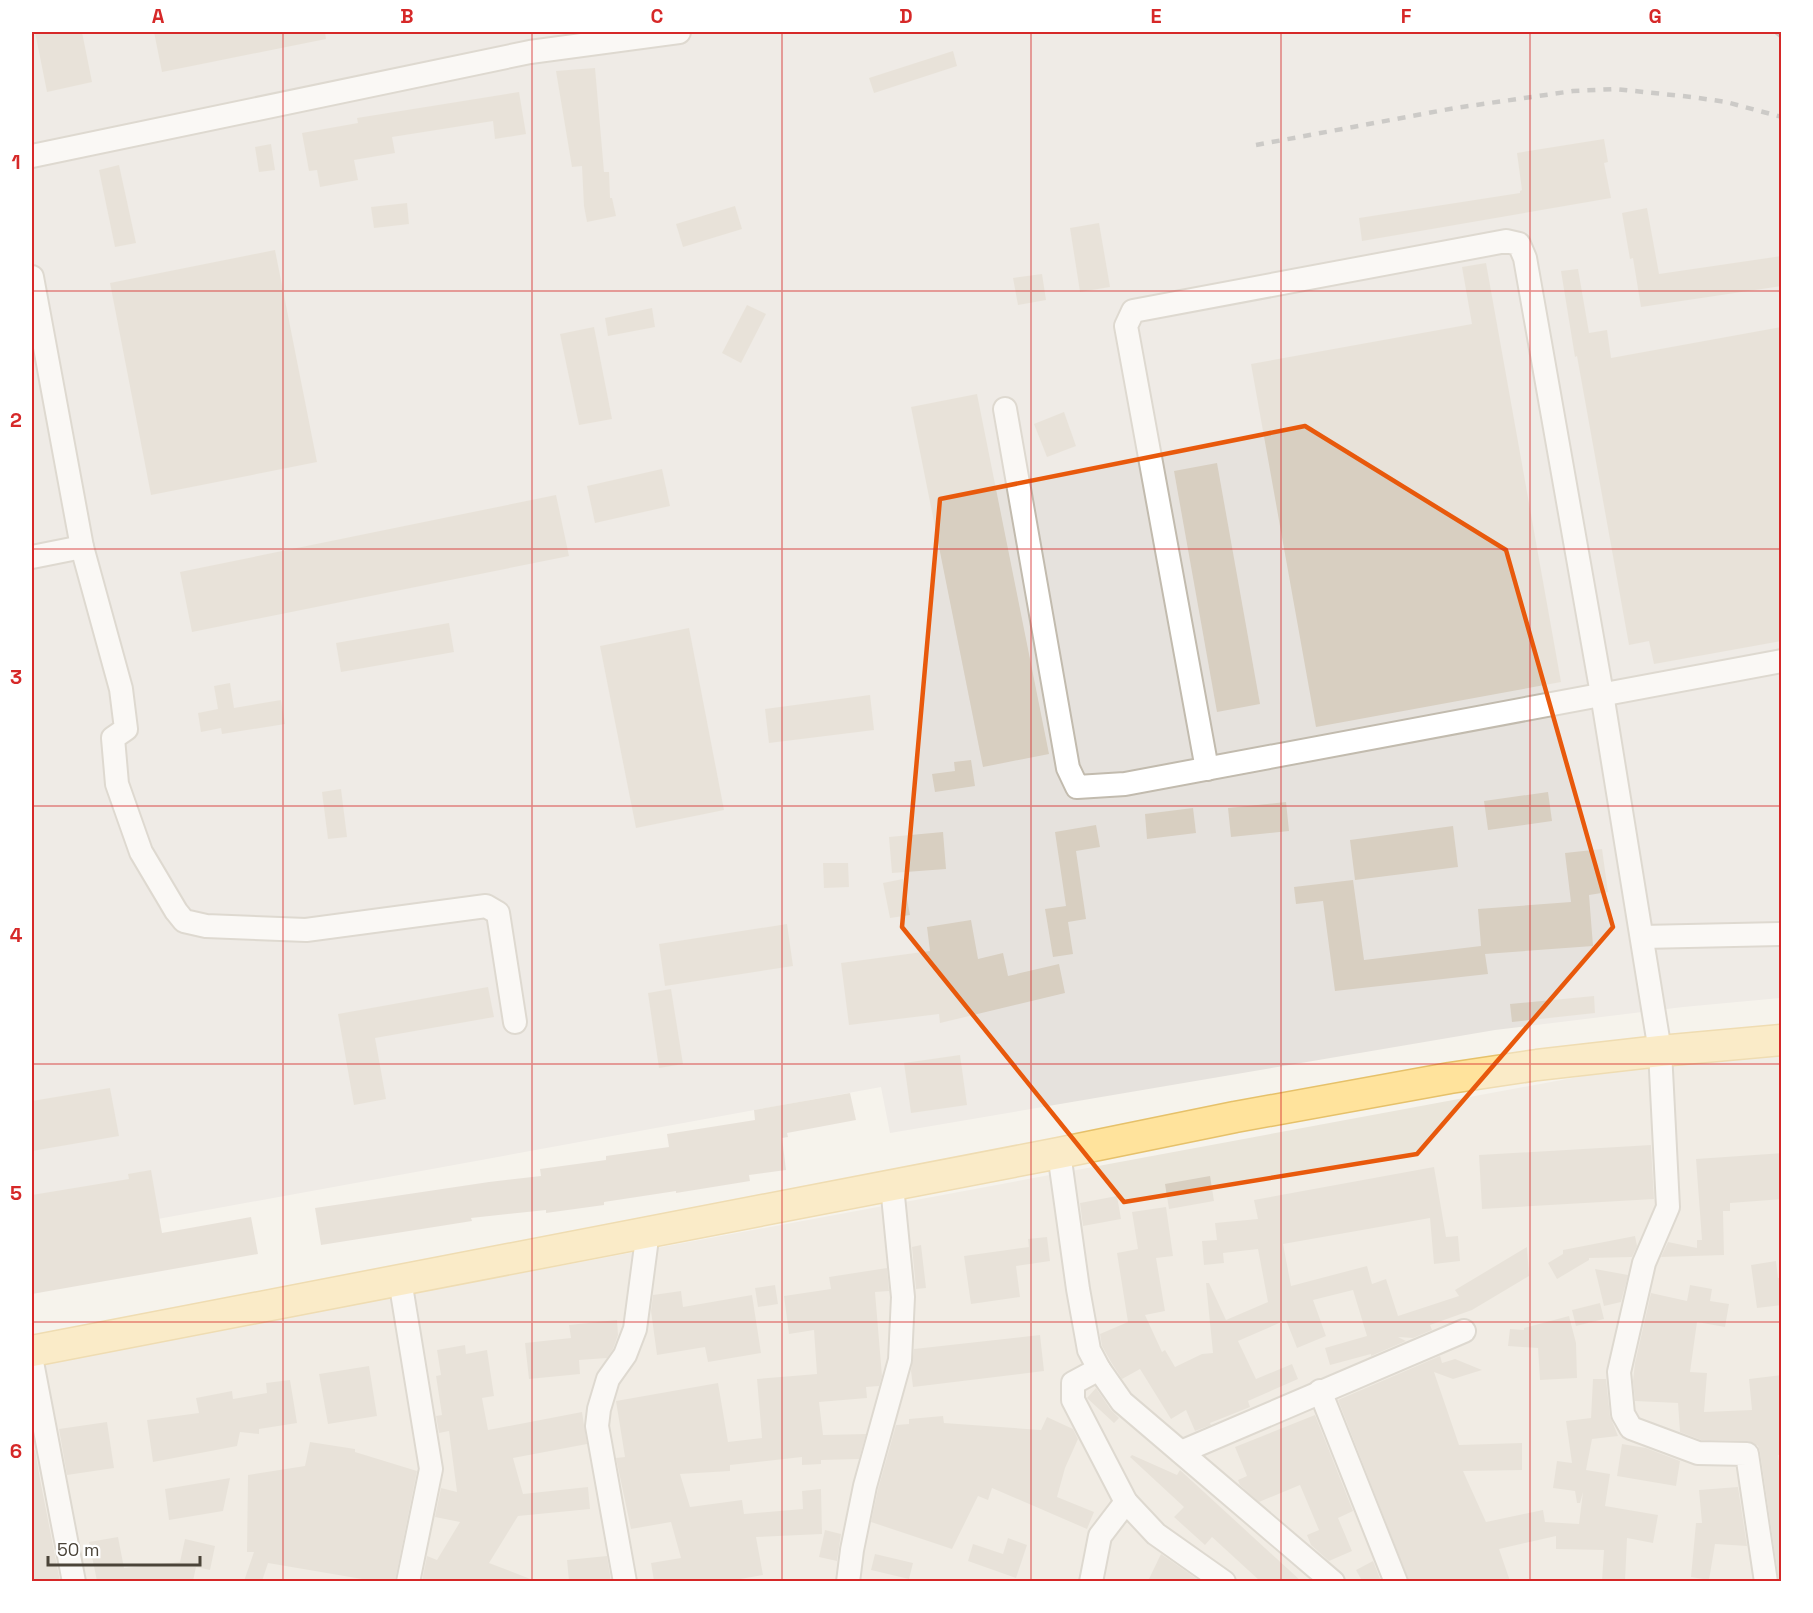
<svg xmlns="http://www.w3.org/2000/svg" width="1813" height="1613" viewBox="0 0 1813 1613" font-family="'Space Grotesk',sans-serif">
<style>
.residential{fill:#eae5da}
.industrial{fill:#e6e2dd}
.building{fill:#d8cfc1}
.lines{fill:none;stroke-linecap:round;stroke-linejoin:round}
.minor-casing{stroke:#c2bbae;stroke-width:26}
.major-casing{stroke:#e6c16a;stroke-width:33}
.minor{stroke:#fff;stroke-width:22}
.major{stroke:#ffe39c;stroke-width:30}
.rail{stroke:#9a9a9a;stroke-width:4.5;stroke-dasharray:8 8;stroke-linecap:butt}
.marked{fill:none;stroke:#e8590c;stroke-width:4.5;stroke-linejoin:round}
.grid{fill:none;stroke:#d62828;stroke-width:1.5;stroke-opacity:0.55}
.neatline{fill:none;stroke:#d62828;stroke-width:2}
.grid-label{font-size:20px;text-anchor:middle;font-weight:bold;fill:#d62828}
</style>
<rect width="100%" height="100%" fill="#f6f3ec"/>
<path class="residential" d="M1781 1046V1581L32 1582V1364L1712 1052Z"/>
<path class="industrial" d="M32 32H1781V998L1683 1007 1495 1030 890 1133 881 1087 32 1242Z"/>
<g class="building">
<path d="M35 32H82L92 82 47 92Z"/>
<path d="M154 32H325L326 39 162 72Z"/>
<path d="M953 51 957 66 874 93 869 78Z"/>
<path d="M595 68 604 172H609L610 198H612L616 216 587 222 584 206 582 166 572 167 556 71Z"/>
<path d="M519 92 526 134 495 139 493 121 392 137 395 153 354 160 358 180 320 187 317 170 309 171 302 133 358 123 357 118Z"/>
<path d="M1604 139 1608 162 1604 163 1611 198 1362 241 1359 218 1520 193V191L1522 190 1517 153Z"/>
<path d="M271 144 275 170 259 172 255 147Z"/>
<path d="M119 165 136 243 115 247 99 170Z"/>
<path d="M407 203 409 224 374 228 371 207Z"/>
<path d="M735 206 742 229 683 247 676 224Z"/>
<path d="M1647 208 1659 274 1782 256V286L1641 307 1633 258 1630 259 1622 213Z"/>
<path d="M1099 223 1110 287 1080 292 1070 228Z"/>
<path d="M275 250 317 462 151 495 110 283Z"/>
<path d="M1486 263 1561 682 1316 727 1251 364 1472 324 1462 267Z"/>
<path d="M1578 269 1589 333 1607 330 1611 358 1782 327V641L1654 664 1649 641 1629 645 1577 356 1575 357 1561 271Z"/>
<path d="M1042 274 1046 300 1018 305 1013 278Z"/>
<path d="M747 305 766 314 741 363 722 353Z"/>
<path d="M652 308 655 327 608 336 605 318Z"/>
<path d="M594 327 612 419 579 425 560 334Z"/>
<path d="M977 394 1049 754 983 767 911 407Z"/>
<path d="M1064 412 1076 446 1047 457 1034 424Z"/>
<path d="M1217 463 1260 704 1217 712 1174 471Z"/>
<path d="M662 469 670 506 595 523 587 486Z"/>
<path d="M556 495 569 556 192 632 180 572Z"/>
<path d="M449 623 454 652 341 672 336 643Z"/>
<path d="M689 628 724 810 636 828 600 646Z"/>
<path d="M230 683 234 708 281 700 285 724 222 734 221 728 201 732 198 713 218 709 214 686Z"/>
<path d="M870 695 874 730 769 743 765 709Z"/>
<path d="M971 760 975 786 935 792 932 774 955 771 954 762Z"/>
<path d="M341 789 347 837 328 839 322 792Z"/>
<path d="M1548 792 1552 821 1488 830 1484 801Z"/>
<path d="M1286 802 1289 831 1231 837 1228 808Z"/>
<path d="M1193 808 1196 833 1147 839 1145 814Z"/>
<path d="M1096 825 1100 847 1076 851 1086 919 1068 922 1073 954 1053 957 1045 909 1066 906 1055 832Z"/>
<path d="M1453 826 1458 867 1355 880 1350 840Z"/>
<path d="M943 832 946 869 892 873 889 837Z"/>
<path d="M1602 849 1608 892 1589 895 1593 946 1485 954 1488 974 1335 991 1323 901 1296 904 1294 887 1353 880 1364 960 1481 946 1478 909 1571 902 1565 853Z"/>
<path d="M823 863H848L849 887 824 888Z"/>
<path d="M903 879 910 915 890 918 883 883Z"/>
<path d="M971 920 978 959 1003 953 1008 976 1059 964 1065 993 940 1023 939 1014 849 1025 841 963 930 951 927 927Z"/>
<path d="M787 924 793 966 665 986 659 944Z"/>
<path d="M488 987 494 1017 375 1038 386 1099 354 1105 338 1014Z"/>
<path d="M671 989 683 1064 659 1068 648 993Z"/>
<path d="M1594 996 1595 1013 1512 1022 1510 1004Z"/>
<path d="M960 1055 967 1105 911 1113 904 1063Z"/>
<path d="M110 1088 119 1136 32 1151V1101Z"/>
<path d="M850 1093 856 1120 787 1133 788 1137 782 1138 786 1170 749 1175 750 1181 676 1193V1191L604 1202V1205L546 1213V1210L471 1218 472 1221 321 1245 315 1208 489 1182 541 1176 540 1169 606 1160V1156L669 1147 667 1134 755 1120 754 1110Z"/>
<path d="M1651 1145 1654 1199 1482 1209 1479 1155Z"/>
<path d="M1782 1153V1199L1730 1203V1211H1723L1724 1255 1661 1257 1668 1242 1697 1248V1240H1702L1696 1159Z"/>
<path d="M1434 1167 1446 1237 1458 1236 1460 1261 1434 1264 1430 1218 1283 1244 1291 1286 1367 1266 1372 1284 1386 1279 1398 1316 1459 1296 1455 1290 1527 1247 1529 1276 1472 1310 1430 1325 1432 1330 1413 1338 1398 1337 1406 1341 1371 1356V1354L1330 1365 1325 1348 1367 1336 1353 1290 1313 1300 1326 1336 1297 1348 1286 1320 1238 1341 1256 1379 1292 1364 1298 1379 1248 1401 1250 1407 1210 1423 1211 1425 1195 1431 1186 1410 1171 1419 1140 1369 1122 1379 1111 1362 1102 1346 1100 1334 1128 1322 1117 1253 1138 1249 1132 1212 1166 1207 1173 1256 1156 1258 1165 1311 1145 1315 1162 1352 1165 1350 1175 1367 1202 1354 1213 1353 1206 1283H1209L1226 1320 1268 1302 1258 1249 1223 1253 1224 1263 1204 1265 1202 1241 1217 1240 1215 1223 1258 1219 1254 1200Z"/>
<path d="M151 1170 162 1233 251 1217 258 1254 32 1294V1195L129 1179 128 1174Z"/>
<path d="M1210 1176 1214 1201 1169 1209 1165 1184Z"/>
<path d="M1117 1196 1121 1219 1083 1226 1080 1203Z"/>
<path d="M1635 1236 1637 1246 1632 1257 1589 1258V1260L1557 1279 1548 1263 1563 1254V1250Z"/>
<path d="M1047 1237 1050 1261 1016 1266 1020 1297 971 1304 964 1256 1029 1247 1028 1239Z"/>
<path d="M921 1245 926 1288 916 1289 912 1247Z"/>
<path d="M1776 1261 1778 1278H1782V1305L1757 1308 1751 1265Z"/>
<path d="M887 1268 889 1291 875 1292 882 1376 879 1386 866 1387 867 1398 819 1402 823 1435 866 1434 859 1459 821 1460V1464L802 1465V1457L730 1465V1471L680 1474 690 1507 742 1500 744 1514 803 1509 802 1491 821 1489 822 1534 756 1537 763 1575 729 1581H654L651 1563 681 1558 671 1522 631 1529 616 1458 625 1457 616 1401 718 1383 728 1442 762 1438 757 1379 817 1374 814 1330 789 1334 784 1296 831 1289 829 1277Z"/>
<path d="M1595 1269 1628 1275 1621 1302 1604 1306Z"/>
<path d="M775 1285 778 1304 758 1307 755 1288Z"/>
<path d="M1690 1285 1712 1289 1710 1301 1729 1304 1725 1327 1697 1322 1690 1372 1707 1373 1704 1412 1752 1410 1749 1379 1782 1375V1455H1778L1782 1480V1581H1779L1760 1452 1758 1446 1747 1441 1701 1440 1680 1432 1678 1403 1635 1401 1633 1381 1635 1363 1651 1293 1687 1301Z"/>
<path d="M681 1291 683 1307 752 1295 761 1353 708 1362 705 1347 657 1355 651 1311 653 1295Z"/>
<path d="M1600 1303 1604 1319 1576 1326 1572 1310Z"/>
<path d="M1569 1316 1576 1343 1577 1378 1540 1380 1538 1348 1508 1346 1510 1329 1524 1330V1328Z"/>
<path d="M617 1320 618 1335 613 1349 607 1358 579 1360 580 1374 529 1379 525 1343 571 1338 569 1325Z"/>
<path d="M1040 1335 1044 1371 913 1387 911 1371 914 1349Z"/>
<path d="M465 1345 466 1354 487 1350 494 1396 482 1398 488 1430 582 1412 587 1444 513 1458 523 1494 588 1487 590 1509 518 1516 489 1563 533 1580V1581H422L427 1556 437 1560 460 1522 435 1517 441 1488 457 1492 449 1431 439 1433 436 1416 442 1415 436 1376 441 1375 437 1350Z"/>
<path d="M1440 1356 1442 1363 1455 1359 1482 1370 1453 1379 1434 1372 1459 1445 1522 1443V1470L1463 1471 1486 1522 1543 1510 1545 1522 1579 1524 1583 1492 1580 1503H1577L1575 1491 1553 1488 1557 1461 1572 1463 1566 1421 1591 1418 1593 1379H1606L1610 1416 1618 1436 1592 1439 1586 1470 1610 1474 1605 1506 1658 1515 1653 1543 1627 1538 1625 1581H1602L1604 1550 1556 1549V1536L1499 1549 1510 1581H1409L1338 1400Z"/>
<path d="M369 1366 377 1416 328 1424 319 1374Z"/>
<path d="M290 1380 297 1423 259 1429V1434L240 1432 237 1446 153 1462 147 1420 199 1413 196 1398 232 1391 233 1399 267 1393 266 1383Z"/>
<path d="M1096 1388 1111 1410 1119 1418 1114 1423 1087 1398Z"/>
<path d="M1315 1415 1353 1511 1338 1518 1352 1551 1329 1561 1311 1545 1307 1535 1319 1530 1300 1485 1259 1502 1240 1485 1238 1480 1247 1476 1235 1447Z"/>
<path d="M943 1416 944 1423 1041 1430 1047 1417 1073 1429 1078 1439 1065 1468 1057 1497 1094 1512 1087 1529 992 1488 988 1500 978 1496 952 1549 871 1522 878 1489 896 1425 909 1424V1419Z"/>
<path d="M107 1422 114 1468 67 1475 59 1429Z"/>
<path d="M310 1442 355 1449V1452L417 1471 395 1581H361L362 1579 268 1563 262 1581H244L254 1552H247L248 1475 305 1466Z"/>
<path d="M1622 1444 1646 1448 1680 1461 1676 1486 1617 1476Z"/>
<path d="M35 1450 40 1479 60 1581H32V1451Z"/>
<path d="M1132 1455 1177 1475 1180 1470 1301 1581H1260L1212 1537 1205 1545 1174 1517 1184 1507 1130 1457Z"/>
<path d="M230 1478 223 1511 169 1520 165 1489Z"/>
<path d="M1738 1487 1747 1546 1715 1544 1709 1580 1691 1577 1696 1523H1702L1699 1490Z"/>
<path d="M825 1530 841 1534 837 1561 819 1557Z"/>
<path d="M118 1537 124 1568 180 1562 185 1539 215 1546 210 1570 196 1567 193 1581H97L89 1542Z"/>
<path d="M1008 1538 1027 1545 1016 1578 968 1561 973 1544 1003 1554Z"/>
<path d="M875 1554 913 1563 909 1579 871 1570Z"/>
<path d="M1161 1554 1200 1581H1148Z"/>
<path d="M607 1556 611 1581H569L567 1560Z"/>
<path d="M1373 1561 1381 1581H1362L1356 1570Z"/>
</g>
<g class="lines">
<g class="minor-casing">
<g id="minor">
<path d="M32 156 530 52 679 32"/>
<path d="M32 277 82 547 121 689 126 729 113 738 117 784 141 852 176 911 184 921 206 926 306 930 486 906 498 913 515 1022"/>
<path d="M1005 409 1068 768 1077 787 1125 784 1782 661"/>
<path d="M32 557 82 547"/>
<path d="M1207 769 1126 326 1133 311 1506 241 1519 244 1525 258 1602 694 1660 1051 1668 1207 1644 1263 1619 1372 1623 1414 1631 1428 1698 1453 1747 1454 1766 1582"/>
<path d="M1642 937 1782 934"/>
<path d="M1059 1153 1078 1289 1089 1350 1099 1369 1122 1402 1333 1582"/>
<path d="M400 1280 431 1469 408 1582"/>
<path d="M32 1362 74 1582"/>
<path d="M1099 1369 1073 1383V1400L1126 1502 1156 1534 1224 1582"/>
<path d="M1320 1391 1396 1582"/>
<path d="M1181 1452 1464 1331"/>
<path d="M625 1582 597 1426 599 1409 608 1379 625 1355 635 1329 648 1231"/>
<path d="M848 1582 852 1550 865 1486 900 1360 903 1297 892 1186"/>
<path d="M1091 1582 1100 1536 1126 1502"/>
</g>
</g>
<g class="major-casing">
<path id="major" d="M32 1351 1059 1153 1235 1117 1450 1078 1537 1065 1660 1051 1782 1040"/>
</g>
<use href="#minor" class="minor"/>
<use href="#major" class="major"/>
<g class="rail">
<path d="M1776 32 1782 37"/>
<path d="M1256 145 1455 108 1573 91 1615 89 1692 97 1726 102 1782 117"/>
</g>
</g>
<path d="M0 0H1813V1613H0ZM1305 426 1506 550 1613 927 1417 1154 1124 1202 902 927 940 499Z" fill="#f6f3ec" fill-opacity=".55" fill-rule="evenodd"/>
<path class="marked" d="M1305 426 1506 550 1613 927 1417 1154 1124 1202 902 927 940 499Z"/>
<path class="grid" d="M283 32V1582M532 32V1582M782 32V1582M1031 32V1582M1281 32V1582M1530 32V1582M32 291H1782M32 549H1782M32 806H1782M32 1064H1782M32 1322H1782"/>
<rect width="1813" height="1613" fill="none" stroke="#ffffff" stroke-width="66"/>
<path d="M48 1556v9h152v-9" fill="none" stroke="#4b4439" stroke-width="3"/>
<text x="57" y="1556" font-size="18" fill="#4b4439" stroke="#ffffff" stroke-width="4.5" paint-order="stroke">50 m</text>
<rect x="33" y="33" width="1747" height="1547" class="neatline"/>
<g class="grid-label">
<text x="158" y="23">A</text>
<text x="407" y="23">B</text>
<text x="657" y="23">C</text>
<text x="906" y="23">D</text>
<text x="1156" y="23">E</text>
<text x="1406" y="23">F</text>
<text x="1655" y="23">G</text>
<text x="16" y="169">1</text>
<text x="16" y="427">2</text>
<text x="16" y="684">3</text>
<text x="16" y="942">4</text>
<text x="16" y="1200">5</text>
<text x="16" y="1458">6</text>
</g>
</svg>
